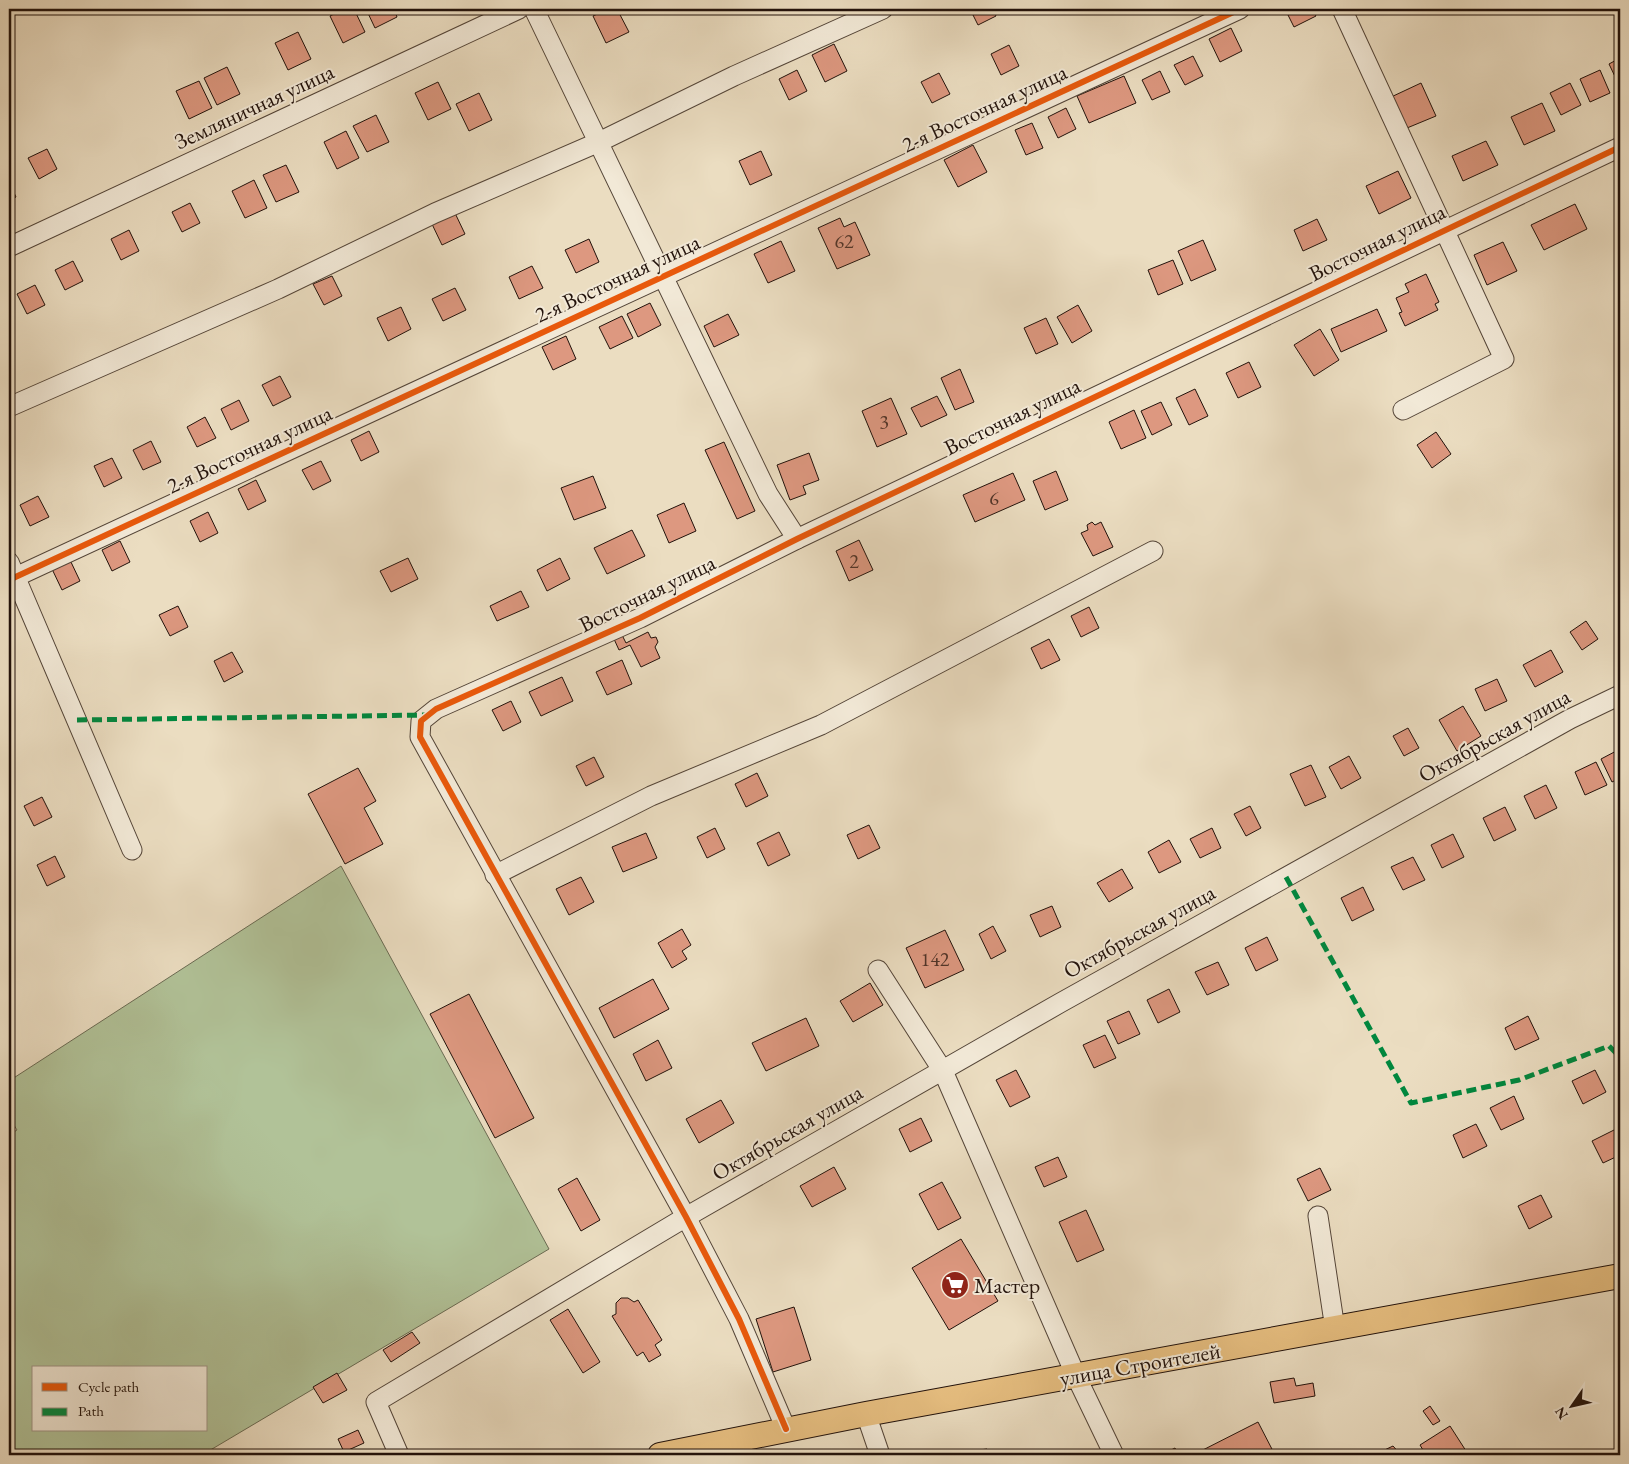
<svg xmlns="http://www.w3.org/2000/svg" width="1629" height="1464" viewBox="0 0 1629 1464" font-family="'EB Garamond',serif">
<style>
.green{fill:#b1c298;stroke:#6a6a52;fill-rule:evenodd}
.building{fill:#dd9880;stroke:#22120b}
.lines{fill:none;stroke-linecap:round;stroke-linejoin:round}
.minor-casing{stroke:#544538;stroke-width:21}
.major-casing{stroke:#22120b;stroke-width:26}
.minor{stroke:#f2e9d7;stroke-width:19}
.major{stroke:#e6be80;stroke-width:24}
.quiet{stroke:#00873e;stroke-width:5;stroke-dasharray:10 5;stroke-linecap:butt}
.cycleway-casing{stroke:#f2e9d7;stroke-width:9}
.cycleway{stroke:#e8590c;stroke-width:6}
.labels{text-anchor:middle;stroke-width:4;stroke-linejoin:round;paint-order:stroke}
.number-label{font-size:20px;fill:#513428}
.street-label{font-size:22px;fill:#22120b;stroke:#f2e9d7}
.poi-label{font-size:22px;fill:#22120b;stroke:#f2e9d7;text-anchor:start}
</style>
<rect width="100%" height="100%" fill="#ebddc1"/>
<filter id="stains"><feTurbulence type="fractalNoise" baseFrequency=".004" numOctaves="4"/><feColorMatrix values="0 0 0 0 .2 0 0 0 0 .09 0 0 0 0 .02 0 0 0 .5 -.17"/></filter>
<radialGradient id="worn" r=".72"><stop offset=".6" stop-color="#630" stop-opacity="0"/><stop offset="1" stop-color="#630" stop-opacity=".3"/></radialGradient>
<path class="green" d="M341 866 549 1249 202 1455H9V1135L17 1130 9 1117V1081ZM34 1368H206V1430H34Z"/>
<g class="building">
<path d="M108 9H119L110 13Z"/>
<path d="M344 9H354L365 32 343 43 330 16Z"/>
<path d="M366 9H394L397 17 375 28Z"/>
<path d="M421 9H433L423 13Z"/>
<path d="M608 9H617L629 32 606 43 593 16Z"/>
<path d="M970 9H993L996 16 978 25Z"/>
<path d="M1285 9H1312L1316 16 1294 27Z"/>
<path d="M1231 28 1242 51 1220 62 1209 39Z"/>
<path d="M298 32 311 59 288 70 275 43Z"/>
<path d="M834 44 847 71 825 82 812 55Z"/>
<path d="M1009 45 1019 66 1001 75 991 54Z"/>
<path d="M1193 56 1203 76 1185 85 1174 65Z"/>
<path d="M1620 58V87L1609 64Z"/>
<path d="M227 67 240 94 217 105 204 78Z"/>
<path d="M797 70 807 91 789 100 779 79Z"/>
<path d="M1600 70 1610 93 1590 102 1580 79Z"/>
<path d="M1160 71 1170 92 1152 100 1142 80Z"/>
<path d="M939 73 950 94 932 103 921 82Z"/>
<path d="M1124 76 1136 103 1089 123 1077 96Z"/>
<path d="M199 81 212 108 189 119 176 91Z"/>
<path d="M438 82 451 109 428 120 415 93Z"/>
<path d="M1421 83 1436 116 1407 128 1389 98Z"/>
<path d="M1570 83 1581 105 1561 115 1550 93Z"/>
<path d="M479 93 492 120 469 131 456 104Z"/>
<path d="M1542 103 1555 131 1524 145 1511 117Z"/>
<path d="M1066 108 1076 129 1058 138 1048 117Z"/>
<path d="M376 115 389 142 367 152 353 126Z"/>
<path d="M1032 123 1043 148 1026 155 1015 130Z"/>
<path d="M346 131 359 158 337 169 324 142Z"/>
<path d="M1486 141 1498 165 1463 181 1452 156Z"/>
<path d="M973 145 987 172 958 187 944 160Z"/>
<path d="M47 149 57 169 39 179 28 158Z"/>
<path d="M761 151 772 175 750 185 739 161Z"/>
<path d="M286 165 299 192 276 202 263 175Z"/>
<path d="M1398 171 1411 198 1379 214 1366 186Z"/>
<path d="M254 180 267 208 245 218 232 191Z"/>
<path d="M9 182 16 197 9 201Z"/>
<path d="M190 203 200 223 182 232 172 212Z"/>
<path d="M1575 204 1587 229 1544 250 1531 225Z"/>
<path d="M454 211 465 234 442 245 431 222Z"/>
<path d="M840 218 844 227 855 222 870 255 837 269 818 228Z"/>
<path d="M1317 219 1327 240 1303 251 1294 230Z"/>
<path d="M129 230 139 251 121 260 111 239Z"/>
<path d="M589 239 599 262 576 273 565 250Z"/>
<path d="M1203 240 1216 270 1191 281 1178 251Z"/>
<path d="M781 241 795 271 768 283 754 254Z"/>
<path d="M1503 242 1517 271 1487 285 1474 255Z"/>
<path d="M1173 260 1183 284 1158 295 1148 270Z"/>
<path d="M73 261 83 281 65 290 55 270Z"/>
<path d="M532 266 543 288 519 299 509 277Z"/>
<path d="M1426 274 1439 302 1435 304 1438 310 1405 326 1399 313 1402 312 1396 298 1409 292 1405 284Z"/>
<path d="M332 276 342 296 324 305 313 284Z"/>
<path d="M35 285 45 305 27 314 17 294Z"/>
<path d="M455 288 466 310 443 321 432 299Z"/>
<path d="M650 303 661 325 638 337 627 314Z"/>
<path d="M1078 305 1092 331 1072 343 1057 317Z"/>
<path d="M401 307 411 329 388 341 377 318Z"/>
<path d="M1377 309 1387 331 1341 352 1331 329Z"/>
<path d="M728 314 739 335 714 347 704 326Z"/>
<path d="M622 316 633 338 610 349 599 327Z"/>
<path d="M1046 318 1058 344 1036 354 1024 328Z"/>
<path d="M1320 329 1339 360 1314 376 1294 345Z"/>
<path d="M566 336 576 359 553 370 542 347Z"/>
<path d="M1249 362 1261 387 1238 398 1226 373Z"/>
<path d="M960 369 974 402 955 410 941 378Z"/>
<path d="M280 376 291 397 273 406 262 385Z"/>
<path d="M1195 389 1208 416 1189 425 1176 398Z"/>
<path d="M937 396 947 415 921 427 911 408Z"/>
<path d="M891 398 907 434 877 447 862 411Z"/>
<path d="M239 400 249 421 231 430 221 409Z"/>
<path d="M1161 402 1172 425 1152 435 1141 411Z"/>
<path d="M1134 410 1146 438 1121 449 1109 422Z"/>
<path d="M205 417 216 438 197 447 187 427Z"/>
<path d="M369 431 379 452 361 461 351 440Z"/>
<path d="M1436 432 1451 454 1432 468 1417 445Z"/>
<path d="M151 441 161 462 143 470 133 450Z"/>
<path d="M724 442 755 511 737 519 705 450Z"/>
<path d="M809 453 819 480 803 486 806 494 790 500 777 465Z"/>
<path d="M112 458 122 478 104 487 94 466Z"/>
<path d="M321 461 331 481 313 490 302 470Z"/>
<path d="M1056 471 1068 500 1045 510 1033 481Z"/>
<path d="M1013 473 1025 500 975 522 963 495Z"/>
<path d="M593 476 606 508 574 520 561 488Z"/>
<path d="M256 480 266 501 248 510 238 489Z"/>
<path d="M38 496 49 517 30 526 20 505Z"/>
<path d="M684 503 696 531 669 543 657 515Z"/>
<path d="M208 512 218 533 200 542 190 521Z"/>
<path d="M1092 522 1095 525 1101 522 1113 547 1093 556 1081 533 1088 530 1087 525Z"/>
<path d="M632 530 645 556 607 574 594 548Z"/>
<path d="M859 540 873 570 849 581 836 551Z"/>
<path d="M120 541 130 562 112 571 102 550Z"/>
<path d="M408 558 418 579 391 592 380 571Z"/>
<path d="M560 558 570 579 547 591 537 570Z"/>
<path d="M70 560 80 581 62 590 52 569Z"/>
<path d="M521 591 529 607 497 621 490 606Z"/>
<path d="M178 606 188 627 170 636 159 615Z"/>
<path d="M1089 607 1099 628 1081 637 1071 616Z"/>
<path d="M1586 621 1598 639 1582 650 1570 632Z"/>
<path d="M648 632 651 638 656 637 658 642 655 647 660 658 641 667 630 645 619 650 614 639 622 635 626 643Z"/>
<path d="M1049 639 1060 660 1041 669 1031 648Z"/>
<path d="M1551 650 1563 672 1535 687 1523 665Z"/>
<path d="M232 652 243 672 224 682 214 661Z"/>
<path d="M622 660 632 684 607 695 596 672Z"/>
<path d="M562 677 573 701 541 716 529 692Z"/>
<path d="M1497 679 1507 701 1485 711 1475 689Z"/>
<path d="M511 701 521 722 503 731 492 710Z"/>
<path d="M1463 706 1481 736 1457 751 1439 720Z"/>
<path d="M1408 728 1419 748 1404 756 1393 736Z"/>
<path d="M1620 749V778L1612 782 1601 759Z"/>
<path d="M1349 756 1361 778 1341 789 1329 767Z"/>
<path d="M594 757 604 777 586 786 576 766Z"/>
<path d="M1596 762 1607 785 1585 795 1575 772Z"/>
<path d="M1311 765 1326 797 1305 806 1290 774Z"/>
<path d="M358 768 376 801 364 808 383 844 345 864 308 794Z"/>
<path d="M757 773 768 796 746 807 735 784Z"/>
<path d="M1546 785 1557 808 1535 819 1524 796Z"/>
<path d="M42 797 52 817 34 826 24 806Z"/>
<path d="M1250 806 1261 828 1246 836 1234 814Z"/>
<path d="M1505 807 1516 830 1494 841 1483 818Z"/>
<path d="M869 825 880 848 858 859 847 835Z"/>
<path d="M715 828 725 849 707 858 697 837Z"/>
<path d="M1212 828 1221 848 1200 858 1190 839Z"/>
<path d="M779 832 790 855 768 866 757 843Z"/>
<path d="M646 833 657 858 623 872 612 847Z"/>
<path d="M1453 834 1464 857 1442 868 1431 845Z"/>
<path d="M1169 840 1181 862 1159 873 1148 852Z"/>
<path d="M55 856 65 877 47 886 37 865Z"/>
<path d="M1413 857 1425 880 1403 890 1391 867Z"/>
<path d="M1122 869 1133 888 1109 902 1097 883Z"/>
<path d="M581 877 594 902 569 915 556 889Z"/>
<path d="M1363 887 1374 910 1352 921 1341 898Z"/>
<path d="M1052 906 1061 927 1040 937 1030 915Z"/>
<path d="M993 926 1006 951 991 959 979 934Z"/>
<path d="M682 929 691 945 682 951 687 959 672 968 658 943Z"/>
<path d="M945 930 964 970 925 988 906 948Z"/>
<path d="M1267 937 1278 960 1256 971 1245 948Z"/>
<path d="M1218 962 1229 985 1207 995 1195 972Z"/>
<path d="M653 979 669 1009 614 1038 599 1008Z"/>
<path d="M870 983 883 1005 853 1022 840 1001Z"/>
<path d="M1169 989 1180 1012 1158 1023 1147 1000Z"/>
<path d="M469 994 534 1118 495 1138 430 1014Z"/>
<path d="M1129 1011 1140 1034 1118 1044 1107 1021Z"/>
<path d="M1528 1016 1539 1039 1515 1050 1505 1028Z"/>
<path d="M806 1018 819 1046 766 1071 752 1043Z"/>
<path d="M1105 1035 1116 1058 1094 1068 1083 1045Z"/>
<path d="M658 1040 672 1068 646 1081 633 1054Z"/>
<path d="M1016 1070 1030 1097 1010 1107 996 1080Z"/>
<path d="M1595 1070 1606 1092 1583 1104 1572 1081Z"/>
<path d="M1514 1096 1524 1119 1501 1130 1490 1108Z"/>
<path d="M721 1100 734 1123 699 1143 686 1119Z"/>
<path d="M921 1118 932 1141 910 1152 899 1129Z"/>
<path d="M1476 1124 1487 1146 1463 1158 1453 1135Z"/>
<path d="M1616 1129 1620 1139V1155L1603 1163 1592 1141Z"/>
<path d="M1058 1157 1067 1177 1044 1187 1035 1167Z"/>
<path d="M834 1167 846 1189 812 1207 800 1186Z"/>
<path d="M1320 1168 1331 1190 1308 1201 1297 1179Z"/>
<path d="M577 1178 600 1220 581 1231 558 1189Z"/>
<path d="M942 1182 961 1218 938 1230 919 1194Z"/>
<path d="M1541 1195 1552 1217 1529 1229 1518 1206Z"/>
<path d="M1086 1210 1104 1250 1077 1262 1059 1222Z"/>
<path d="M961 1239 998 1301 949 1330 912 1268Z"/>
<path d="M621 1298H628L634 1302 638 1300 662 1340 655 1345 661 1355 649 1362 643 1352 637 1356 612 1316 616 1314V1303Z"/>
<path d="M794 1307 811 1360 773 1372 756 1319Z"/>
<path d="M568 1309 600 1362 583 1373 550 1320Z"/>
<path d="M412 1332 420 1343 391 1362 383 1350Z"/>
<path d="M337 1373 347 1390 323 1403 313 1387Z"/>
<path d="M1294 1378 1296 1386 1313 1383 1315 1396 1274 1403 1270 1382Z"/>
<path d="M1430 1406 1440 1421 1433 1425 1423 1411Z"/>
<path d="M1258 1422 1275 1455H1193Z"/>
<path d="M1450 1426 1468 1454 1426 1455 1420 1445Z"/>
<path d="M358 1430 364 1443 344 1452 338 1439Z"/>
<path d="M1393 1446 1401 1455H1374Z"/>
<path d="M1175 1448 1179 1455H1161Z"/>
<path d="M987 1449 990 1455H966L964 1452Z"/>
</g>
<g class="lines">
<g class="minor-casing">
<g id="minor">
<path d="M534 9 768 494 797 539"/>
<path d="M1342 9 1504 359 1403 410"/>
<path d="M9 247 519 9"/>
<path d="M9 407 278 289 435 213 599 142 734 76 883 9"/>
<path d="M9 562 132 850"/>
<path d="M9 580 1240 9"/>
<path d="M495 875 651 796 821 725 1153 551"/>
<path d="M878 970 943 1071 1076 1376 1114 1455"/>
<path d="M1318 1216 1335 1329"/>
<path d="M866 1414 880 1455"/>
<path d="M786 1429 739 1319 686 1217 420 737 421 721 436 709 640 618 797 539 1620 147"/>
<path d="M399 1455 376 1402 686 1217 1060 1003 1570 719 1620 695"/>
</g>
</g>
<g class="major-casing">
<path id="major" d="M660 1455 866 1414 1620 1276"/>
</g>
<use href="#minor" class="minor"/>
<use href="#major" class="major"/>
<g class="quiet">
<path d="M77 720 427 715"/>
<path d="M1286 877 1411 1103 1519 1080 1609 1046 1620 1057"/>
</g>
<g class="cycleway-casing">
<g id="cycleway">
<path d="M9 580 1240 9"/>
<path d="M786 1429 739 1319 686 1217 420 737 421 721 436 709 640 618 797 539 1620 147"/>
</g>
</g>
<use href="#cycleway" class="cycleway"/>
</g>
<defs>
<g id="supermarket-disc" transform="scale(1.4375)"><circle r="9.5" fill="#8f2418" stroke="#f2e9d7"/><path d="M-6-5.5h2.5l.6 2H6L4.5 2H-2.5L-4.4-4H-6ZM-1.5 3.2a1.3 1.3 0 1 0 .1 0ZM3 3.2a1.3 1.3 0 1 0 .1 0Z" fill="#fff"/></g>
</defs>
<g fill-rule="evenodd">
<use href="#supermarket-disc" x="955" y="1285"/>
</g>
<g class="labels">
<g class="number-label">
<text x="844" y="248">62</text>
<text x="884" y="429">3</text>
<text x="994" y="505">6</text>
<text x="854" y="568">2</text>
<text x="935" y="966">142</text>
</g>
<g class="street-label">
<text transform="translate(254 106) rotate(-25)" y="8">Земляничная улица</text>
<text transform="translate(984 108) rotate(-25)" y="8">2-я Восточная улица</text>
<text transform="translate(1377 242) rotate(-26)" y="8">Восточная улица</text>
<text transform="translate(617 278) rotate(-25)" y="8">2-я Восточная улица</text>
<text transform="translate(1012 416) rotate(-26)" y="8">Восточная улица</text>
<text transform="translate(249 449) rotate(-25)" y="8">2-я Восточная улица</text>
<text transform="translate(647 593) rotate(-26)" y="8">Восточная улица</text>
<text transform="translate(1494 735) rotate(-29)" y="8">Октябрьская улица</text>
<text transform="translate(1139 931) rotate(-29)" y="8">Октябрьская улица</text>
<text transform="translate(787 1132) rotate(-30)" y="8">Октябрьская улица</text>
<text transform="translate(1140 1364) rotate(-10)" y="8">улица Строителей</text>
</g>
<g class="poi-label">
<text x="974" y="1293">Мастер</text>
</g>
</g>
<rect width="1629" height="1464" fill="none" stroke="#ebddc1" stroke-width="30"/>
<rect x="10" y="10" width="1609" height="1444" fill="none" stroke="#22120b" stroke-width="2.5"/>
<rect x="15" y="15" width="1599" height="1434" fill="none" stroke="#22120b"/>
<rect x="32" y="1366" width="175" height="65" fill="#f2e9d7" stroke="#9f9385"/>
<rect x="42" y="1383" width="25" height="8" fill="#e8590c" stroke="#9f9385"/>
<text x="78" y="1392" font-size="15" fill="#22120b">Cycle path</text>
<rect x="42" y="1408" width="25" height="8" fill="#00873e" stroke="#9f9385"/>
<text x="78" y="1416" font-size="15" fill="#22120b">Path</text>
<g transform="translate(1572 1406) rotate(236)" stroke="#f2e9d7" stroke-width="4" paint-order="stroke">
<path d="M0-4L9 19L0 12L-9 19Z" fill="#22120b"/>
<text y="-8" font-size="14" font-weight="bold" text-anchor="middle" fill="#22120b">N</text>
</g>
<rect width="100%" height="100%" filter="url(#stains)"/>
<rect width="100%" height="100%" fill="url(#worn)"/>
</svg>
